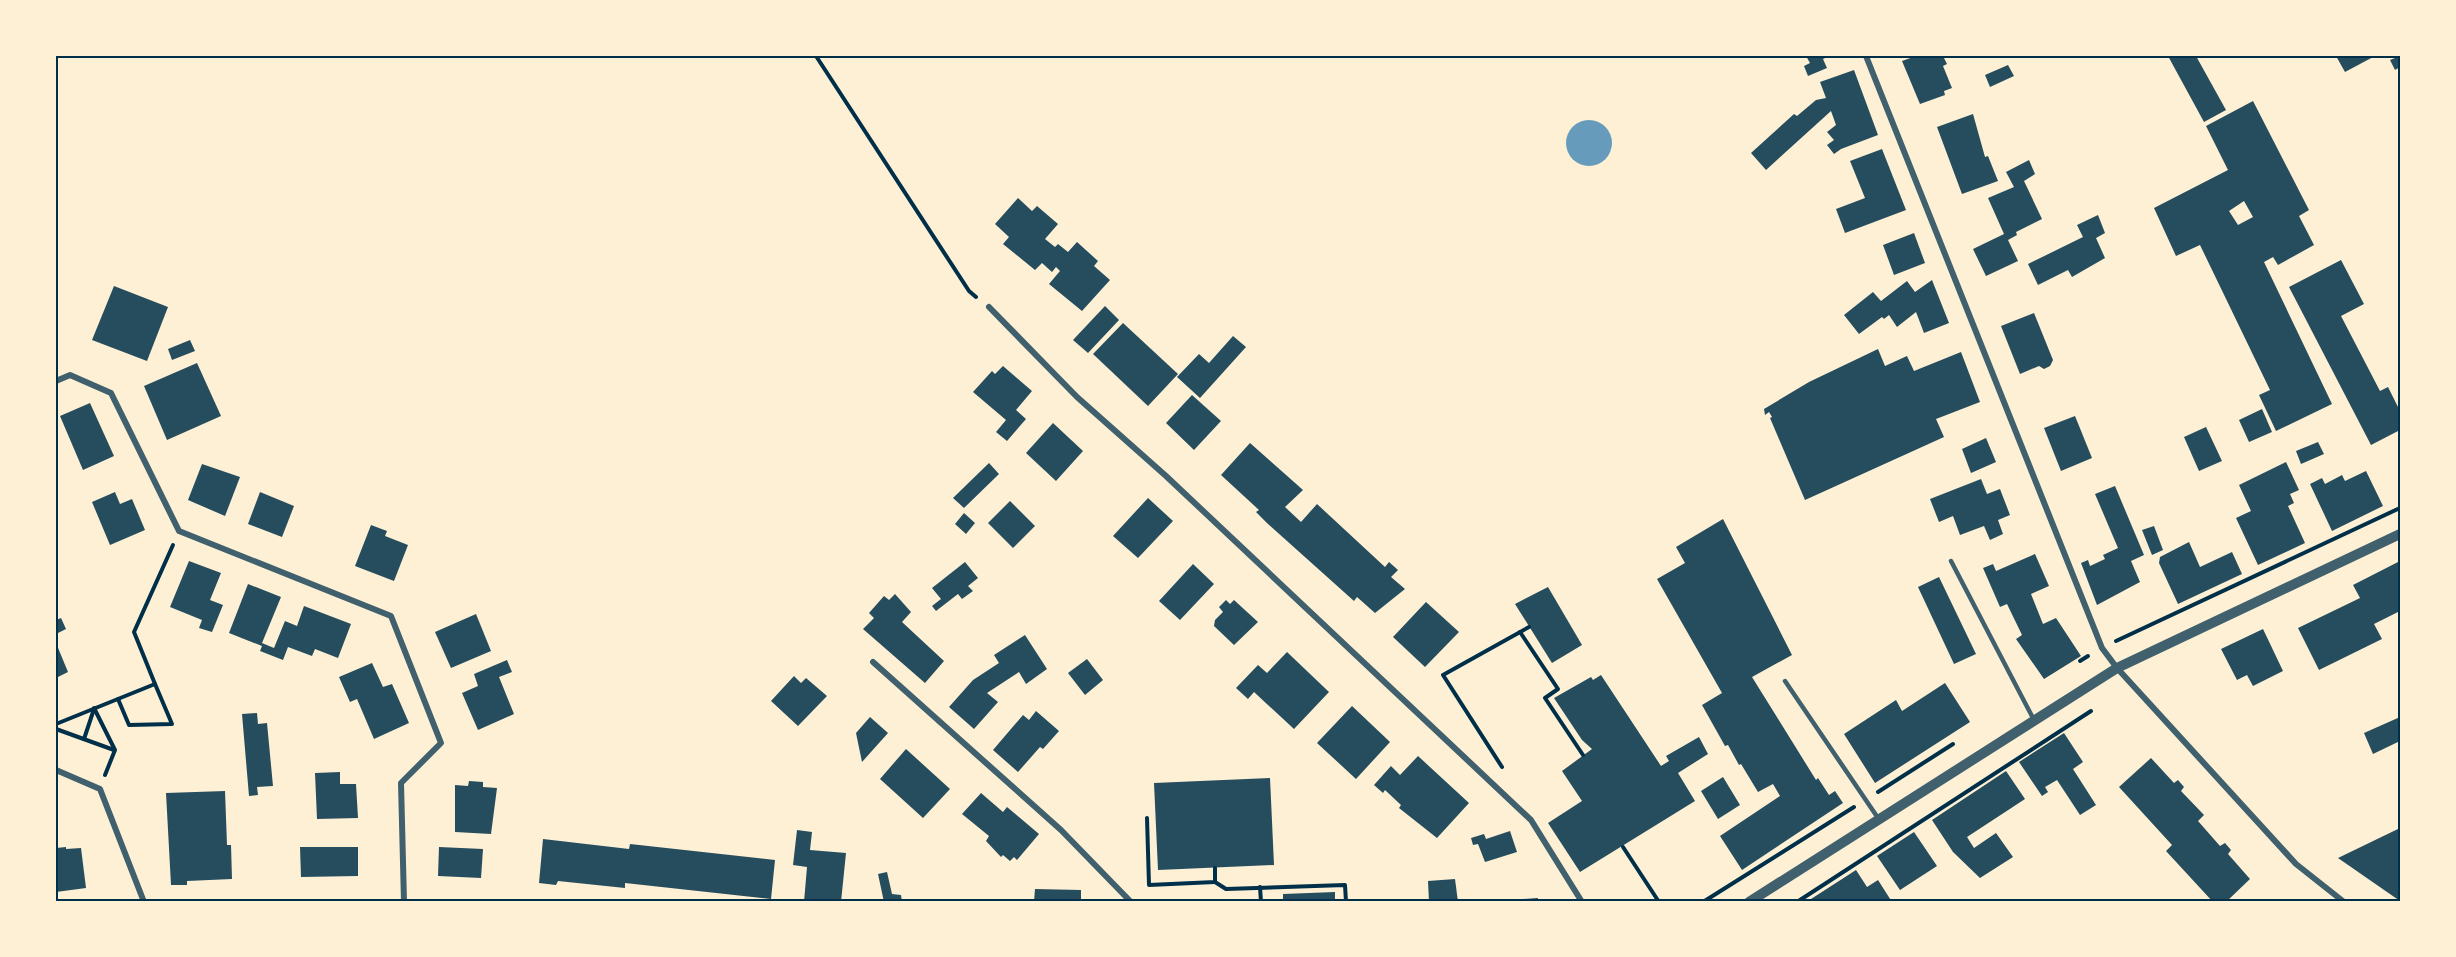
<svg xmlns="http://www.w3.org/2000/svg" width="2456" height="957" viewBox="0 0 2456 957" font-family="Lato,sans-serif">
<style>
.water{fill:#669bbc}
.building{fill:#264d5e;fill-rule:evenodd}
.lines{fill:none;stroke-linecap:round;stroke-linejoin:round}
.path{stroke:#003049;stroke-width:4}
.service{stroke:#3f606c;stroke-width:4.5}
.minor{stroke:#3f606c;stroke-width:6}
.tertiary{stroke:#3f606c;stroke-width:10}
.neatline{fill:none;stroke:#003049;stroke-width:2}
</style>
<rect width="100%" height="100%" fill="#fdf0d5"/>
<circle class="water" cx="1589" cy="143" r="23"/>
<g class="building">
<path d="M1806 56H1830L1823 59 1827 68 1808 76 1804 66 1810 63Z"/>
<path d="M1916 56H1943L1947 64 1943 66 1952 88 1944 91 1945 95 1920 104 1902 61Z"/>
<path d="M2168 56H2196L2226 110 2204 122Z"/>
<path d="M2336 56H2375L2345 72Z"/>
<path d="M2400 56V67L2395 70 2390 60Z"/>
<path d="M2008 65 2014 76 1990 87 1985 75Z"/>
<path d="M1854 70 1878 135 1841 149 1834 154 1827 145 1834 140 1827 132 1836 125 1831 111 1766 170 1751 153 1794 114 1797 116 1816 100 1826 98 1820 82Z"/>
<path d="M2253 101 2309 210 2299 216 2314 245 2278 265 2273 257 2264 262 2332 404 2276 431 2259 395 2270 390 2200 245 2176 256 2154 208 2228 170 2206 126ZM2244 201 2253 217 2238 225 2229 211Z"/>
<path d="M1973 114 1985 157 1988 156 1998 181 1962 194 1937 127Z"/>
<path d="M1882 149 1906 210 1845 233 1836 209 1865 198 1850 161Z"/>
<path d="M2029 160 2035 174 2024 181 2042 219 2016 232 2017 235 2008 240 2018 261 1986 276 1973 249 2004 234 1988 198 2014 187 2006 172Z"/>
<path d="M1018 198 1032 211 1037 206 1058 224 1045 239 1055 247 1058 244 1068 252 1077 242 1098 261 1094 266 1110 280 1082 311 1049 284 1060 271 1056 267 1052 272 1042 263 1035 270 1003 244 1009 237 995 224Z"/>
<path d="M2098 215 2105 233 2096 238 2105 258 2072 277 2068 270 2038 285 2028 264 2083 237 2077 225Z"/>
<path d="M1914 233 1925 263 1894 275 1883 245Z"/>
<path d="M2341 260 2364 304 2341 316 2380 391 2388 387 2400 411V430L2371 445 2289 287Z"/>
<path d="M1932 280 1949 323 1924 333 1916 312 1897 327 1889 315 1884 319 1882 317 1859 334 1844 315 1873 292 1881 301 1907 281 1915 292Z"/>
<path d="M114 286 168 307 147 361 92 340Z"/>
<path d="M1105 306 1119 320 1088 353 1073 340Z"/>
<path d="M2034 313 2053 360 2050 366 2044 369 2039 366 2020 374 2001 326Z"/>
<path d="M1123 323 1178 374 1148 406 1093 354Z"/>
<path d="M1233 336 1246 347 1200 398 1177 377 1199 354 1209 363Z"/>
<path d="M190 340 195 351 172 360 168 349Z"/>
<path d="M1878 349 1885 366 1907 356 1914 371 1961 352 1980 402 1936 419 1944 437 1805 500 1770 418 1772 417 1769 412 1765 415 1764 409 1809 382Z"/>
<path d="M197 363 221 416 167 440 144 386Z"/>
<path d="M1003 366 1032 391 1016 410 1026 419 1007 441 996 432 1006 420 973 392 992 371 995 374Z"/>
<path d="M1192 395 1221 421 1194 450 1166 423Z"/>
<path d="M90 403 114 456 83 470 60 416Z"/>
<path d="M2262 409 2272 432 2249 442 2239 420Z"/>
<path d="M2075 416 2092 458 2061 471 2044 428Z"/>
<path d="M1053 423 1083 451 1056 481 1026 453Z"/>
<path d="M2206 427 2222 461 2199 471 2184 437Z"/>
<path d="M1986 438 1996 462 1971 473 1962 449Z"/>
<path d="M2318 442 2324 454 2301 464 2296 451Z"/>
<path d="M1250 443 1303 490 1285 507 1301 522 1317 504 1385 567 1389 562 1398 570 1391 577 1405 589 1375 613 1357 597 1354 601 1268 524 1256 512 1259 510 1221 475Z"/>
<path d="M2286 462 2299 490 2290 494 2294 503 2288 506 2305 543 2258 565 2236 518 2251 511 2239 485Z"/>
<path d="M989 463 999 474 964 508 953 498Z"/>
<path d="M202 464 240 477 225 516 188 500Z"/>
<path d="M2366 471 2383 506 2332 531 2310 484 2322 478 2325 484 2342 475 2345 481Z"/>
<path d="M1981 479 1987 494 2000 489 2010 515 1998 520 2003 534 1990 540 1984 526 1960 535 1953 516 1939 522 1930 499Z"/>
<path d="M2115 486 2144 555 2131 561 2140 582 2097 605 2081 563 2088 560 2090 566 2105 559 2103 555 2118 548 2095 494Z"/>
<path d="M115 492 120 504 132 499 145 530 110 545 92 502Z"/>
<path d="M260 492 294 506 282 537 248 524Z"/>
<path d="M1148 498 1173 521 1138 558 1113 536Z"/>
<path d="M1010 501 1035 526 1013 548 988 523Z"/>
<path d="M964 513 975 523 966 534 955 524Z"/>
<path d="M1723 519 1792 655 1752 677 1816 780 1818 778 1829 795 1835 791 1843 803 1742 870 1720 836 1780 796 1773 784 1758 792 1741 764 1739 765 1728 745 1725 746 1702 705 1722 693 1657 579 1685 563 1676 547Z"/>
<path d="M371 525 387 531 385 536 408 545 394 581 355 566Z"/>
<path d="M2154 526 2163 550 2152 555 2142 530Z"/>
<path d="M2189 542 2200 567 2232 552 2242 574 2178 604 2159 563 2160 557Z"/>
<path d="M2035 554 2049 586 2031 594 2043 624 2056 618 2081 656 2044 679 2016 639 2022 635 2007 604 2000 607 1983 568 1993 564 1996 571Z"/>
<path d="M189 561 221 573 210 600 223 605 212 632 199 628 202 620 170 607Z"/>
<path d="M2400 561V617L2398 612 2374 624 2382 639 2319 670 2298 628 2360 598 2353 585Z"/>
<path d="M965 562 978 578 968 586 973 591 962 599 958 594 936 611 932 606 941 599 932 588Z"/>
<path d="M1193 564 1214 584 1180 620 1159 601Z"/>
<path d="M1939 577 1976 654 1954 664 1918 587Z"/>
<path d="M248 584 281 597 262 643 274 648 285 621 297 626 304 606 351 624 338 658 315 649 312 656 288 647 283 660 260 651 262 646 229 633Z"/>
<path d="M1548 587 1582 645 1552 663 1515 604Z"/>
<path d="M895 594 911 612 902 622 944 661 925 683 863 629 874 618 869 613 884 596 889 600Z"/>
<path d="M1226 600 1230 604 1234 600 1258 622 1234 645 1214 626 1215 620 1223 612 1219 607Z"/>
<path d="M1426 602 1459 632 1425 667 1393 637Z"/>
<path d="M476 614 491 651 451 668 435 632Z"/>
<path d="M61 618 66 629 56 634V620Z"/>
<path d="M2263 629 2283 671 2253 686 2247 675 2237 680 2221 649Z"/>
<path d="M1025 635 1047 669 1026 684 1019 672 987 693 998 702 974 729 949 707 973 680 999 663 994 655Z"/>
<path d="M56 643 68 672 56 678Z"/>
<path d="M1287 652 1329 692 1294 729 1254 692 1248 699 1236 688 1258 665 1267 673Z"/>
<path d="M1087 659 1103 680 1085 695 1068 673Z"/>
<path d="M507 660 512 672 499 677 514 714 478 730 462 693 478 686 474 674Z"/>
<path d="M372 663 383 687 392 684 409 723 374 739 357 699 350 702 339 677Z"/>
<path d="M1601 675 1661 766 1669 761 1666 756 1699 737 1708 754 1678 773 1695 801 1580 872 1548 823 1582 801 1562 771 1592 749 1582 740 1554 698 1591 677 1593 680Z"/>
<path d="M794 676 801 683 806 678 827 696 798 726 771 701Z"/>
<path d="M1945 683 1970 722 1875 783 1844 734 1896 700 1902 711Z"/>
<path d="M1352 706 1390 742 1356 779 1317 743Z"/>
<path d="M1036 711 1059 731 1043 749 1040 747 1018 772 993 750 1023 715 1029 720Z"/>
<path d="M257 713 258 724 267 723 273 786 257 787 258 795 249 796 242 714Z"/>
<path d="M870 717 888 733 862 762 856 733Z"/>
<path d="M2400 717V741L2373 754 2364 733Z"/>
<path d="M2064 733 2083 762 2073 769 2096 805 2080 815 2057 780 2045 787 2048 792 2042 796 2019 762Z"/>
<path d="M906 749 950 789 923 818 880 779Z"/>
<path d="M1418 756 1469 803 1437 838 1399 808 1401 805 1385 790 1383 793 1374 785 1391 766 1400 775Z"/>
<path d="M2151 758 2174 783 2178 780 2184 787 2181 791 2204 815 2198 821 2220 846 2225 843 2231 850 2228 854 2250 879 2226 902H2213L2166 851 2172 845 2119 787Z"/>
<path d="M2006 771 2025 799 1967 837 1974 848 1996 833 2013 857 1980 878 1953 852 1932 820Z"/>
<path d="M340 772V784H356L358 818 317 819 315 773Z"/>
<path d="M1723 777 1740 805 1718 819 1701 791Z"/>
<path d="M1270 778 1274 865 1158 870 1154 783Z"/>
<path d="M469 781 483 782V787L497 788 491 834 455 832V785L468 786Z"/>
<path d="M225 791 227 845H231L232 879 187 881V885H171L166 793Z"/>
<path d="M981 793 1003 812 1007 807 1039 834 1017 860 1014 857 1010 861 1003 855 1001 857 986 841 989 836 962 814Z"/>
<path d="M2400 828V901L2338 858Z"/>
<path d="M797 830 812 832 810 850 846 853 841 902H804L807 867 793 865Z"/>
<path d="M1510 831 1517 852 1485 862 1478 844 1473 845 1471 838 1484 834 1486 839Z"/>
<path d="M1914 832 1937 866 1900 890 1877 856Z"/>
<path d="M543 839 629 849 630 844 775 860 771 899 625 883V888L558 881 556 885 539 883Z"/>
<path d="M66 847V849L81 848 86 888 56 892V848Z"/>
<path d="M300 847H358V876L301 877Z"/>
<path d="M439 847 483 849 481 878 438 876Z"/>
<path d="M1856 870 1867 887 1878 880 1892 902H1812L1811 899Z"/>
<path d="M887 872 892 894 901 895 902 902H884L878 874Z"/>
<path d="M1455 879 1458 902H1429L1428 881Z"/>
<path d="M1035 889 1081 890V902H1034Z"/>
<path d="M1335 892V902H1283V894Z"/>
<path d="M1538 898V902H1524L1523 899Z"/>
</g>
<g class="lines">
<g class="path">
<path d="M816 56 969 291 976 297"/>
<path d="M1520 632 1558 689 1545 698 1583 755"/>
<path d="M2116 641 2400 508"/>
<path d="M2080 661 2088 656"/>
<path d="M118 699 129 725 172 724 155 684"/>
<path d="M94 708 115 750 105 775"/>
<path d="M56 724 155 684 134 632 173 545"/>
<path d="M56 729 114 750"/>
<path d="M84 739 94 709"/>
<path d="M1502 767 1443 675 1529 627"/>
<path d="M1878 792 1953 744"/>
<path d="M1147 818 1149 885 1215 882V868"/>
<path d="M1623 847 1659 902"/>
<path d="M1215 882 1226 889 1345 885 1346 902"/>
<path d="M1260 887 1261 902"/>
<path d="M1703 902 1854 807"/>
<path d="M1797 902 2091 711"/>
</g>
<g class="service">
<path d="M1951 561 2034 720"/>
<path d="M1785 681 1878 818"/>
</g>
<g class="minor">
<path d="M1866 56 2102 648 2117 668 2296 864 2344 902"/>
<path d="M989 307 1077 397 1166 476 1531 820 1582 902"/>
<path d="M56 381 70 375 111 393 179 531 391 616 441 743 401 783 404 902"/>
<path d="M873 662 1061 830 1131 902"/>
<path d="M56 770 100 789 144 902"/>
</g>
<path class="tertiary" d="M1749 902 2117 668 2400 534"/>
</g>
<rect width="2456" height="957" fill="none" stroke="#fdf0d5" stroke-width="114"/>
<rect x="57" y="57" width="2342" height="843" class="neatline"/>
</svg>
